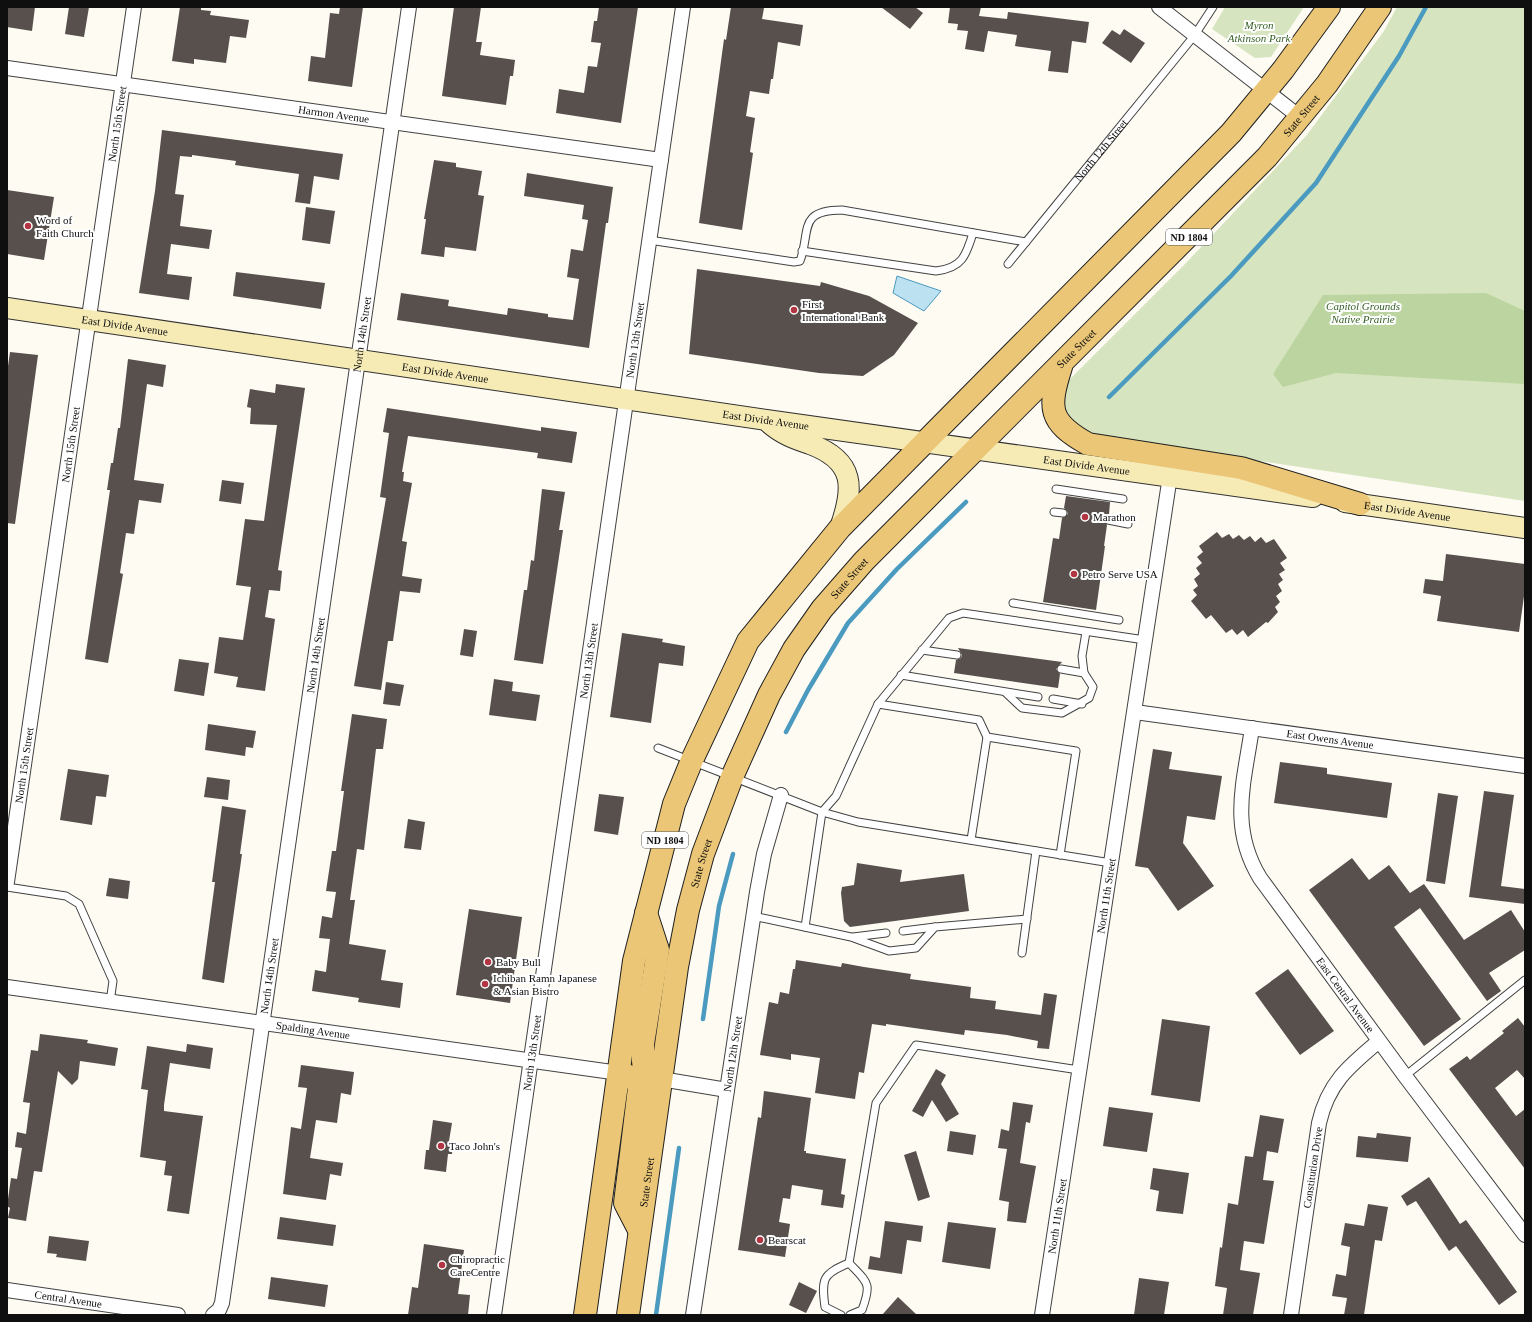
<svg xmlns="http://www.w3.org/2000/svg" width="1532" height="1322" viewBox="0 0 1532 1322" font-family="'Times New Roman',serif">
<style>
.green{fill:#d6e5bf}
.forest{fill:#bcd5a0}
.water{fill:#bce1f0;stroke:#4b9ac0}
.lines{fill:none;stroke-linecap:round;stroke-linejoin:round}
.stream{stroke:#4b9ac0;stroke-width:4.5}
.building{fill:#57504d}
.lane-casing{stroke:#424242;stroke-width:9}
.street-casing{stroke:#424242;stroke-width:16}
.secondary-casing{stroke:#313131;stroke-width:22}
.primary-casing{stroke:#202020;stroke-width:24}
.lane{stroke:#fff;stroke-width:7}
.street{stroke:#fff;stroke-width:14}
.secondary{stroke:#f7ebb5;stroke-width:20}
.primary{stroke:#eac676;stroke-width:22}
.poi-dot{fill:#b23544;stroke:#fff;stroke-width:1.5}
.labels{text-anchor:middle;stroke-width:4;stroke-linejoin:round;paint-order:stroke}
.shield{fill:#fff;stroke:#575757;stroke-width:1}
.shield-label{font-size:10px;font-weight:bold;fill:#0f0f0f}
.park-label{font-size:11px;font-style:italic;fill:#366126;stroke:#fff}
.street-label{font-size:11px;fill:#0f0f0f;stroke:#fff}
.poi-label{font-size:11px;fill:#0f0f0f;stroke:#fff;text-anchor:start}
</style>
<rect width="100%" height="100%" fill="#fefbf3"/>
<g class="green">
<path d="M1225 7H1304L1271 57 1255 58 1212 29Z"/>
<path d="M1397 7H1525V501L1081 434 1057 410 1063 386 1185 264 1306 136 1384 31Z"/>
</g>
<path class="forest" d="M1486 293 1525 311V384L1336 373 1283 387 1273 374 1323 295Z"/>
<path class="water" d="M897 276 941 291 924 311 893 293Z"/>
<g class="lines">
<g class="stream">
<path d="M1109 397 1231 276 1316 183 1399 56 1426 7"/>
<path d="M786 732 808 690 848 623 897 569 966 502"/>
<path d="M703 1019 719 906 733 854"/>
<path d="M656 1315 679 1148"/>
</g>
</g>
<g class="building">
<path d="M7 7H35L32 31 7 27Z"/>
<path d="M69 7H89L84 37 65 34Z"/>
<path d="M180 7H201V10L211 11 210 15 249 20 246 38 230 36 226 63 194 59V64L172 61Z"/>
<path d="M340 7H363L352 87 308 81 311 56 325 58 330 13 339 14Z"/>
<path d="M454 7H481L476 42H482L480 55 515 60 513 76H510L506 105 442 96Z"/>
<path d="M599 7H638L621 123 556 113 559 89 584 93 588 66 597 67 601 43 591 42 594 21H597Z"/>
<path d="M731 7 764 8 762 19 803 25 800 46 778 42 773 79H771L769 94 750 91 746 116 755 118 750 152 753 153 742 230 699 223 724 39 726 40Z"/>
<path d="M881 7H915L923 13 910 29Z"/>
<path d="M950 7H981L979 16 1007 19 1008 12 1089 22 1086 43 1072 41 1068 73 1048 71 1051 51 1015 46 1017 35 988 31 984 52 965 49 968 31 957 30 958 24 948 23Z"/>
<path d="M1124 29 1145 43 1131 63 1102 43 1112 30 1120 35Z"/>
<path d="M162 130 343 154 339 180 314 176 310 204 295 202 299 174 235 165 236 161 192 155V157L180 156 175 194 184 195 180 226 212 230 209 249 171 244 167 274 192 277 189 300 139 293 155 191Z"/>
<path d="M434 160 456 163V167L482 171 478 195 484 196 476 251 445 247 444 257 421 254 426 219H424Z"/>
<path d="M527 173 613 187 608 223H606L589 348 397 320 401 293 449 300 448 306 507 315 508 308 548 314V317L573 320 579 279 567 277 571 249 583 251 588 220 582 219 584 205 524 196Z"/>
<path d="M7 190 54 197 44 260 7 254Z"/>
<path d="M306 207 335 211 330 244 302 240Z"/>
<path d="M697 269 820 286 821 282 869 296 918 323 894 355 863 376 819 373 689 354Z"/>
<path d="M236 272 325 283 321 309 233 296Z"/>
<path d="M10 352 38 355 15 524 7 523V373Z"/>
<path d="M128 359 166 365 163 387 147 384 134 480 164 484 161 503 139 500 134 534 126 533 120 573 123 574 108 663 85 659 110 490H107L111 463H113L118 428H120Z"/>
<path d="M276 384 305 388 278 570 282 571 280 591 269 590 265 617 275 619 265 691 236 687 238 677 214 673 219 637 243 640 251 587 236 585 245 519 264 521 277 425 250 424 251 408 247 407 250 389 275 393Z"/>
<path d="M387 408 541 431V427L577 432 572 463 537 458 538 453 408 436 402 472H404L403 481 412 483 402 541 407 542 402 576 422 579 420 593 400 591 393 641H388L381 690 354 686 386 498 380 497 389 433 383 432Z"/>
<path d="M222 480 244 483 241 504 219 501Z"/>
<path d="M542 489 565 492 559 530H563L543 664 514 660 524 590H527L531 560 534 561Z"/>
<path d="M1066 496 1110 502 1109 515 1105 516 1103 519 1107 525 1104 546H1105L1096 610 1043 602 1053 538 1059 539 1062 518 1068 514 1067 511 1064 508Z"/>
<path d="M1217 532 1222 538 1229 534 1233 539 1239 535 1244 540 1250 536 1255 542 1261 537 1266 543 1274 539 1287 558 1280 563 1285 570 1279 574 1283 580 1278 584 1282 591 1276 596 1280 602 1275 607 1278 612 1268 623 1266 622 1248 637 1243 630 1237 635 1232 629 1226 633 1211 615 1206 619 1191 601 1197 595 1193 590 1198 586 1194 579 1200 574 1196 568 1202 563 1197 557 1203 552 1199 546Z"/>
<path d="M1446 554 1525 564V589L1519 632 1437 621 1441 596 1423 593 1425 579 1443 581Z"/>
<path d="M464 629 477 631 473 657 460 655Z"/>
<path d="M622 633 663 639 662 642 685 646 683 666 659 663 651 723 610 717Z"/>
<path d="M958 648 1062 662 1056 669 1060 674 1058 688 954 673 956 660 961 658 962 655Z"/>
<path d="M179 659 209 663 204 696 174 691Z"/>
<path d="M494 679 513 682 512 691 540 695 536 721 489 715Z"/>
<path d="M386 682 404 685 400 706 383 704Z"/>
<path d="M352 714 387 719 383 749H376L364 850 357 849 350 900H355L349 944 386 950 381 980 403 983 400 1008 358 1002 359 998 312 991 315 970 326 972 330 939 319 938 322 916 332 918 336 892 326 891 332 851H336L344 791H341Z"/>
<path d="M208 724 256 731 253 748 246 747 245 756 205 750Z"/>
<path d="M1153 749 1172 752 1169 769 1222 776 1215 820 1187 816 1183 843 1214 886 1178 911 1148 868 1135 866Z"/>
<path d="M1280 762 1327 768V774L1392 783 1387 818 1274 803Z"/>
<path d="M68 769 109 775 106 797 96 796 92 825 60 820Z"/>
<path d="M207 777 230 780 228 800 204 797Z"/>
<path d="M1484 791 1514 795 1501 886 1525 889V904L1469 897Z"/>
<path d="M1438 793 1458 796 1445 884 1426 881Z"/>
<path d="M599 794 624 797 618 835 594 831Z"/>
<path d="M222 806 246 810 240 854H242L224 983 202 979 215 882H212Z"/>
<path d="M408 819 425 822 421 850 404 848Z"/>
<path d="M1352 858 1369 880 1389 865 1410 893 1424 884 1464 940 1511 910 1525 932V950L1489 973 1501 991 1487 1001 1420 908 1394 927 1461 1019 1424 1046 1309 890Z"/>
<path d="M857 863 902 870 900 882 964 874 969 911 850 927 844 921 841 893 842 887 854 885Z"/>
<path d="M109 878 130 881 128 899 106 896Z"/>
<path d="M469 909 522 917 510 1003 456 995Z"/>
<path d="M796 960 841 967 842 963 864 967 911 974 910 979 971 987 970 998 996 1001 995 1009 1041 1015 1044 993 1057 995 1049 1049 1037 1048 1038 1041 1007 1035 965 1030 964 1035 886 1024V1026L872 1024 864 1073 859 1072 855 1099 815 1093 820 1058 791 1054V1060L760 1055 769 1002 778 1004 780 992 789 994 793 969H795Z"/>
<path d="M1288 969 1334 1031 1300 1055 1255 993Z"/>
<path d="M1518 1018 1525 1027V1079L1517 1070 1495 1088 1516 1116 1525 1109V1169L1449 1069 1467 1056 1470 1060 1504 1033 1502 1031Z"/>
<path d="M1162 1019 1210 1026 1200 1102 1151 1095Z"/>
<path d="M40 1034 88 1040 87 1043 118 1048 115 1066 80 1061 78 1079 72 1085 58 1071 42 1172 34 1171 26 1221 8 1218 10 1208 7 1206 11 1178 17 1179 22 1148 15 1147 17 1132 26 1134 30 1103 23 1102 31 1050 38 1051Z"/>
<path d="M187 1044 213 1048 210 1069 170 1063 164 1105V1111L203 1116 189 1214 167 1211 172 1176 164 1175 166 1161 140 1157 148 1090 141 1089 147 1046 186 1052Z"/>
<path d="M301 1065 354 1072 351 1095 341 1093 337 1123 316 1120 310 1158 343 1163 341 1176 330 1174 326 1200 283 1194 291 1127 301 1129 307 1088 298 1087Z"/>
<path d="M936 1069 946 1075 941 1084 959 1114 946 1122 932 1100 923 1117 912 1111Z"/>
<path d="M764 1091 811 1098 804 1151H806V1153L846 1159 841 1194 845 1195 843 1208 821 1205 823 1190 792 1185 790 1199 783 1198 779 1222 790 1224 785 1257 738 1250 758 1117 761 1118Z"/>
<path d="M1013 1102 1033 1105 1030 1123 1026 1122 1020 1163 1036 1166 1026 1223 1007 1221 1009 1202 999 1200 1007 1149 998 1148 1001 1129 1009 1131Z"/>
<path d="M1109 1107 1153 1113 1147 1152 1103 1146Z"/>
<path d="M1260 1115 1284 1119 1278 1153 1267 1151 1263 1180 1274 1181 1264 1244 1244 1241 1240 1270 1260 1273 1253 1315H1223L1227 1288 1215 1286 1220 1247 1222 1248 1228 1203 1238 1205 1245 1156 1253 1157Z"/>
<path d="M433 1120 452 1123 449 1141 453 1142 452 1154H448L446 1172 424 1169 426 1150H429Z"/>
<path d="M950 1131 976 1135 973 1155 947 1151Z"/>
<path d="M1377 1133 1411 1137 1408 1162 1356 1157 1358 1136 1376 1138Z"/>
<path d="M916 1151 930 1197 918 1201 904 1155Z"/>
<path d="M1153 1168 1189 1173 1183 1214 1156 1211 1159 1191 1150 1189Z"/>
<path d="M1429 1177 1460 1224 1466 1220 1517 1292 1499 1305 1456 1246 1449 1251 1416 1201 1407 1206 1401 1196Z"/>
<path d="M1368 1204 1388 1207 1382 1241 1375 1240 1364 1315H1344L1347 1298 1332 1296 1336 1274 1346 1276 1350 1247 1341 1245 1345 1223 1364 1226Z"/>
<path d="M280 1217 336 1225 333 1246 277 1239Z"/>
<path d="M885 1221 923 1226 921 1242 907 1240 902 1274 868 1269 870 1256 880 1258Z"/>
<path d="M948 1222 996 1228 990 1269 942 1262Z"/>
<path d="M49 1236 89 1241 86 1261 56 1257 57 1254 47 1253Z"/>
<path d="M424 1244 464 1250 458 1294 470 1295 468 1315H408L412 1287 418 1288Z"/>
<path d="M271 1277 328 1285 325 1307 268 1299Z"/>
<path d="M1139 1278 1169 1282 1164 1315H1134Z"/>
<path d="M799 1282 817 1291 806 1313 789 1305Z"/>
<path d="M898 1297 917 1315H882Z"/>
</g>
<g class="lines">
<g class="lane-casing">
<g id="lane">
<path d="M649 240 794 262 800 261C811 232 797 210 842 210L1026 242"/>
<path d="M802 251 936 271C962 268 966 256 973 233"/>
<path id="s1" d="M1008 264 1194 36 1213 7"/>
<path d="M1056 489 1123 499"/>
<path d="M1054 512 1063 513"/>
<path d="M1108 520 1128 524"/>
<path d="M1013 603 1119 620"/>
<path d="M922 650 957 655"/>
<path d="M1084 673 1082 656 1086 632"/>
<path d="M901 675 1038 697"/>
<path d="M1006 693 1022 708 1062 713 1089 698 1093 687 1084 673 1061 669"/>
<path d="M1053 699 1082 704"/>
<path d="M878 704 979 720 987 737"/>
<path d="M658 748 822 812 858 822 1111 863"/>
<path d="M971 840 987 737 1076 751 1060 855"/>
<path d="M7 887 66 896 79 904 113 981 110 1002"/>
<path d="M753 916 851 937 889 951 916 948 935 927 1027 919"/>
<path d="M805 927 822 812 836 796 878 704 949 618 963 613 1145 640"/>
<path d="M903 931 935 927"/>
<path d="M853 937 886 933"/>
<path d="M1022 953 1036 851"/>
<path d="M1405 1076 1525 980"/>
<path d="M849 1263 876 1103 916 1045 1079 1070"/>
<path d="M849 1263C868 1283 872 1283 862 1310L850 1315"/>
<path d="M841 1315 825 1307C821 1278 823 1274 849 1263"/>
</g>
</g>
<g class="street-casing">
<g id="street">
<path d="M1159 7 1301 118"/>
<path id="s2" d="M7 68 661 160"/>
<path id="s3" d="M1135 712 1525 766"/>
<path id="s4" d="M1252 728C1244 783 1229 827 1260 878L1405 1076 1525 1235"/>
<path id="s5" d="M7 882 134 7"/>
<path id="s6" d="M7 987 619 1073"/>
<path d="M661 1079 727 1090"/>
<path id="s7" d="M7 1290 178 1315"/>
<path id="s8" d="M213 1315 219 1310 222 1303 409 7"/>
<path id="s9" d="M494 1315 683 7"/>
<path id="s10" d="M693 1315 757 892 764 854 781 795"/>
<path id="s11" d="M1042 1315 1170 476"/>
<path id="s12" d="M1291 1315 1319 1123C1328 1083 1349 1066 1379 1041"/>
</g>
</g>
<g class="secondary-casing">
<g id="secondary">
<path id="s13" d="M7 308 766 420 1313 497"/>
<path d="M769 423C781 434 795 439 810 444 856 461 854 488 840 528"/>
<path id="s14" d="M1345 502 1525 528"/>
</g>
</g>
<g class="primary-casing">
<g id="primary">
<path d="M1061 367C1048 408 1048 422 1088 444L1241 468 1360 504"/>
<path d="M646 913 658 950 643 1044V1061L644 1069 651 1076 661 1079"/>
<path d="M619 1073C630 1076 636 1077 639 1088L625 1203 639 1230"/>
<path d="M585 1315 634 961 674 804 692 760 748 641 840 528 1231 133 1283 70 1329 7"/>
<path id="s15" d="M628 1315 677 967 688 910 703 854 732 777 769 695 794 649 822 609 864 561 1267 157 1327 84 1380 7"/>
</g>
</g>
<use href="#lane" class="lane"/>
<use href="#street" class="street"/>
<use href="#secondary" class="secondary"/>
<use href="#primary" class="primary"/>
</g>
<g class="poi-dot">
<circle cx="28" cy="226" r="4"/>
<circle cx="794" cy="310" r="4"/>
<circle cx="1085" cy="517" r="4"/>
<circle cx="1074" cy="574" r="4"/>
<circle cx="488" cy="962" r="4"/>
<circle cx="485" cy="984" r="4"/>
<circle cx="441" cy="1146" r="4"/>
<circle cx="760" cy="1240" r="4"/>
<circle cx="442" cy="1265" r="4"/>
</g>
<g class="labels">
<g class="shield">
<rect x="1166" y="229" width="46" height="16" rx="3"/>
<rect x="642" y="832" width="46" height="16" rx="3"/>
</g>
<g class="shield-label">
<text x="1189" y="241">ND 1804</text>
<text x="665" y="844">ND 1804</text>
</g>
<g class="park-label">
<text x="1259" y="29">Myron<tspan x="1259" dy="13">Atkinson Park</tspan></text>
<text x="1363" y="310">Capitol Grounds<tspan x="1363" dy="13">Native Prairie</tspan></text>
</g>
<g class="street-label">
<text dy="4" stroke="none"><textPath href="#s2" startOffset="330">Harmon Avenue</textPath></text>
<text dy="4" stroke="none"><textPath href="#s15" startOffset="1429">State Street</textPath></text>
<text dy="4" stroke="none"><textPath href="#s5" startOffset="766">North 15th Street</textPath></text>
<text dy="4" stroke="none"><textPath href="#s1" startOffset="147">North 12th Street</textPath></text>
<text dy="4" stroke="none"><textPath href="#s13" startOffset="119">East Divide Avenue</textPath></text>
<text dy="4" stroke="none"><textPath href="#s8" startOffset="994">North 14th Street</textPath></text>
<text dy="4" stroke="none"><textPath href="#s9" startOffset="985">North 13th Street</textPath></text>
<text dy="4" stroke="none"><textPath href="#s15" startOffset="1105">State Street</textPath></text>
<text dy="4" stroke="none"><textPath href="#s13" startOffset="443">East Divide Avenue</textPath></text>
<text dy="4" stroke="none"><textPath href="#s13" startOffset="767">East Divide Avenue</textPath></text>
<text dy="4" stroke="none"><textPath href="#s5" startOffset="442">North 15th Street</textPath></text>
<text dy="4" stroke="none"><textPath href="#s13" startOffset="1091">East Divide Avenue</textPath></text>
<text dy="4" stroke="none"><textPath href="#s14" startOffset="63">East Divide Avenue</textPath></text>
<text dy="4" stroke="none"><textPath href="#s15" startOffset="782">State Street</textPath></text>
<text dy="4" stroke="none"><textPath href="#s8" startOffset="670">North 14th Street</textPath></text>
<text dy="4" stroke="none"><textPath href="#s9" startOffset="661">North 13th Street</textPath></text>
<text dy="4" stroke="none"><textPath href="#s3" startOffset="197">East Owens Avenue</textPath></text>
<text dy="4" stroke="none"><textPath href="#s5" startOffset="118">North 15th Street</textPath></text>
<text dy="4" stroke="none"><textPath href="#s15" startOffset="458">State Street</textPath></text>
<text dy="4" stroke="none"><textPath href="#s11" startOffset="424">North 11th Street</textPath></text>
<text dy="4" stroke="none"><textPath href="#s8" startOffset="346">North 14th Street</textPath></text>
<text dy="4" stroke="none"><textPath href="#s4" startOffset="299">East Central Avenue</textPath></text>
<text dy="4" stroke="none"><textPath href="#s6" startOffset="309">Spalding Avenue</textPath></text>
<text dy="4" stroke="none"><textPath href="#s9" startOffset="265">North 13th Street</textPath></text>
<text dy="4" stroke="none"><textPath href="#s10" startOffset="264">North 12th Street</textPath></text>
<text dy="4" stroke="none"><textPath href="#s12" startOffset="149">Constitution Drive</textPath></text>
<text dy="4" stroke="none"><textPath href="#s15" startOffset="134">State Street</textPath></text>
<text dy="4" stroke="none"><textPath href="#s11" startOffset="100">North 11th Street</textPath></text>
<text dy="4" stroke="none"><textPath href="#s7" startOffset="62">Central Avenue</textPath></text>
</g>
<g class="poi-label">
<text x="36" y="224">Word of<tspan x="36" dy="13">Faith Church</tspan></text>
<text x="802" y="308">First<tspan x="802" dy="13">International Bank</tspan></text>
<text x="1093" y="521">Marathon</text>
<text x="1082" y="578">Petro Serve USA</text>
<text x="496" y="966">Baby Bull</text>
<text x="493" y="982">Ichiban Ramn Japanese<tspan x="493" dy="13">&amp; Asian Bistro</tspan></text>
<text x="449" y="1150">Taco John's</text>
<text x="768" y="1244">Bearscat</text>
<text x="450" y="1263">Chiropractic<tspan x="450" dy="13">CareCentre</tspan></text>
</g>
</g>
<rect width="1532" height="1322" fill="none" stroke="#0f0f0f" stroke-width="16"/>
</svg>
